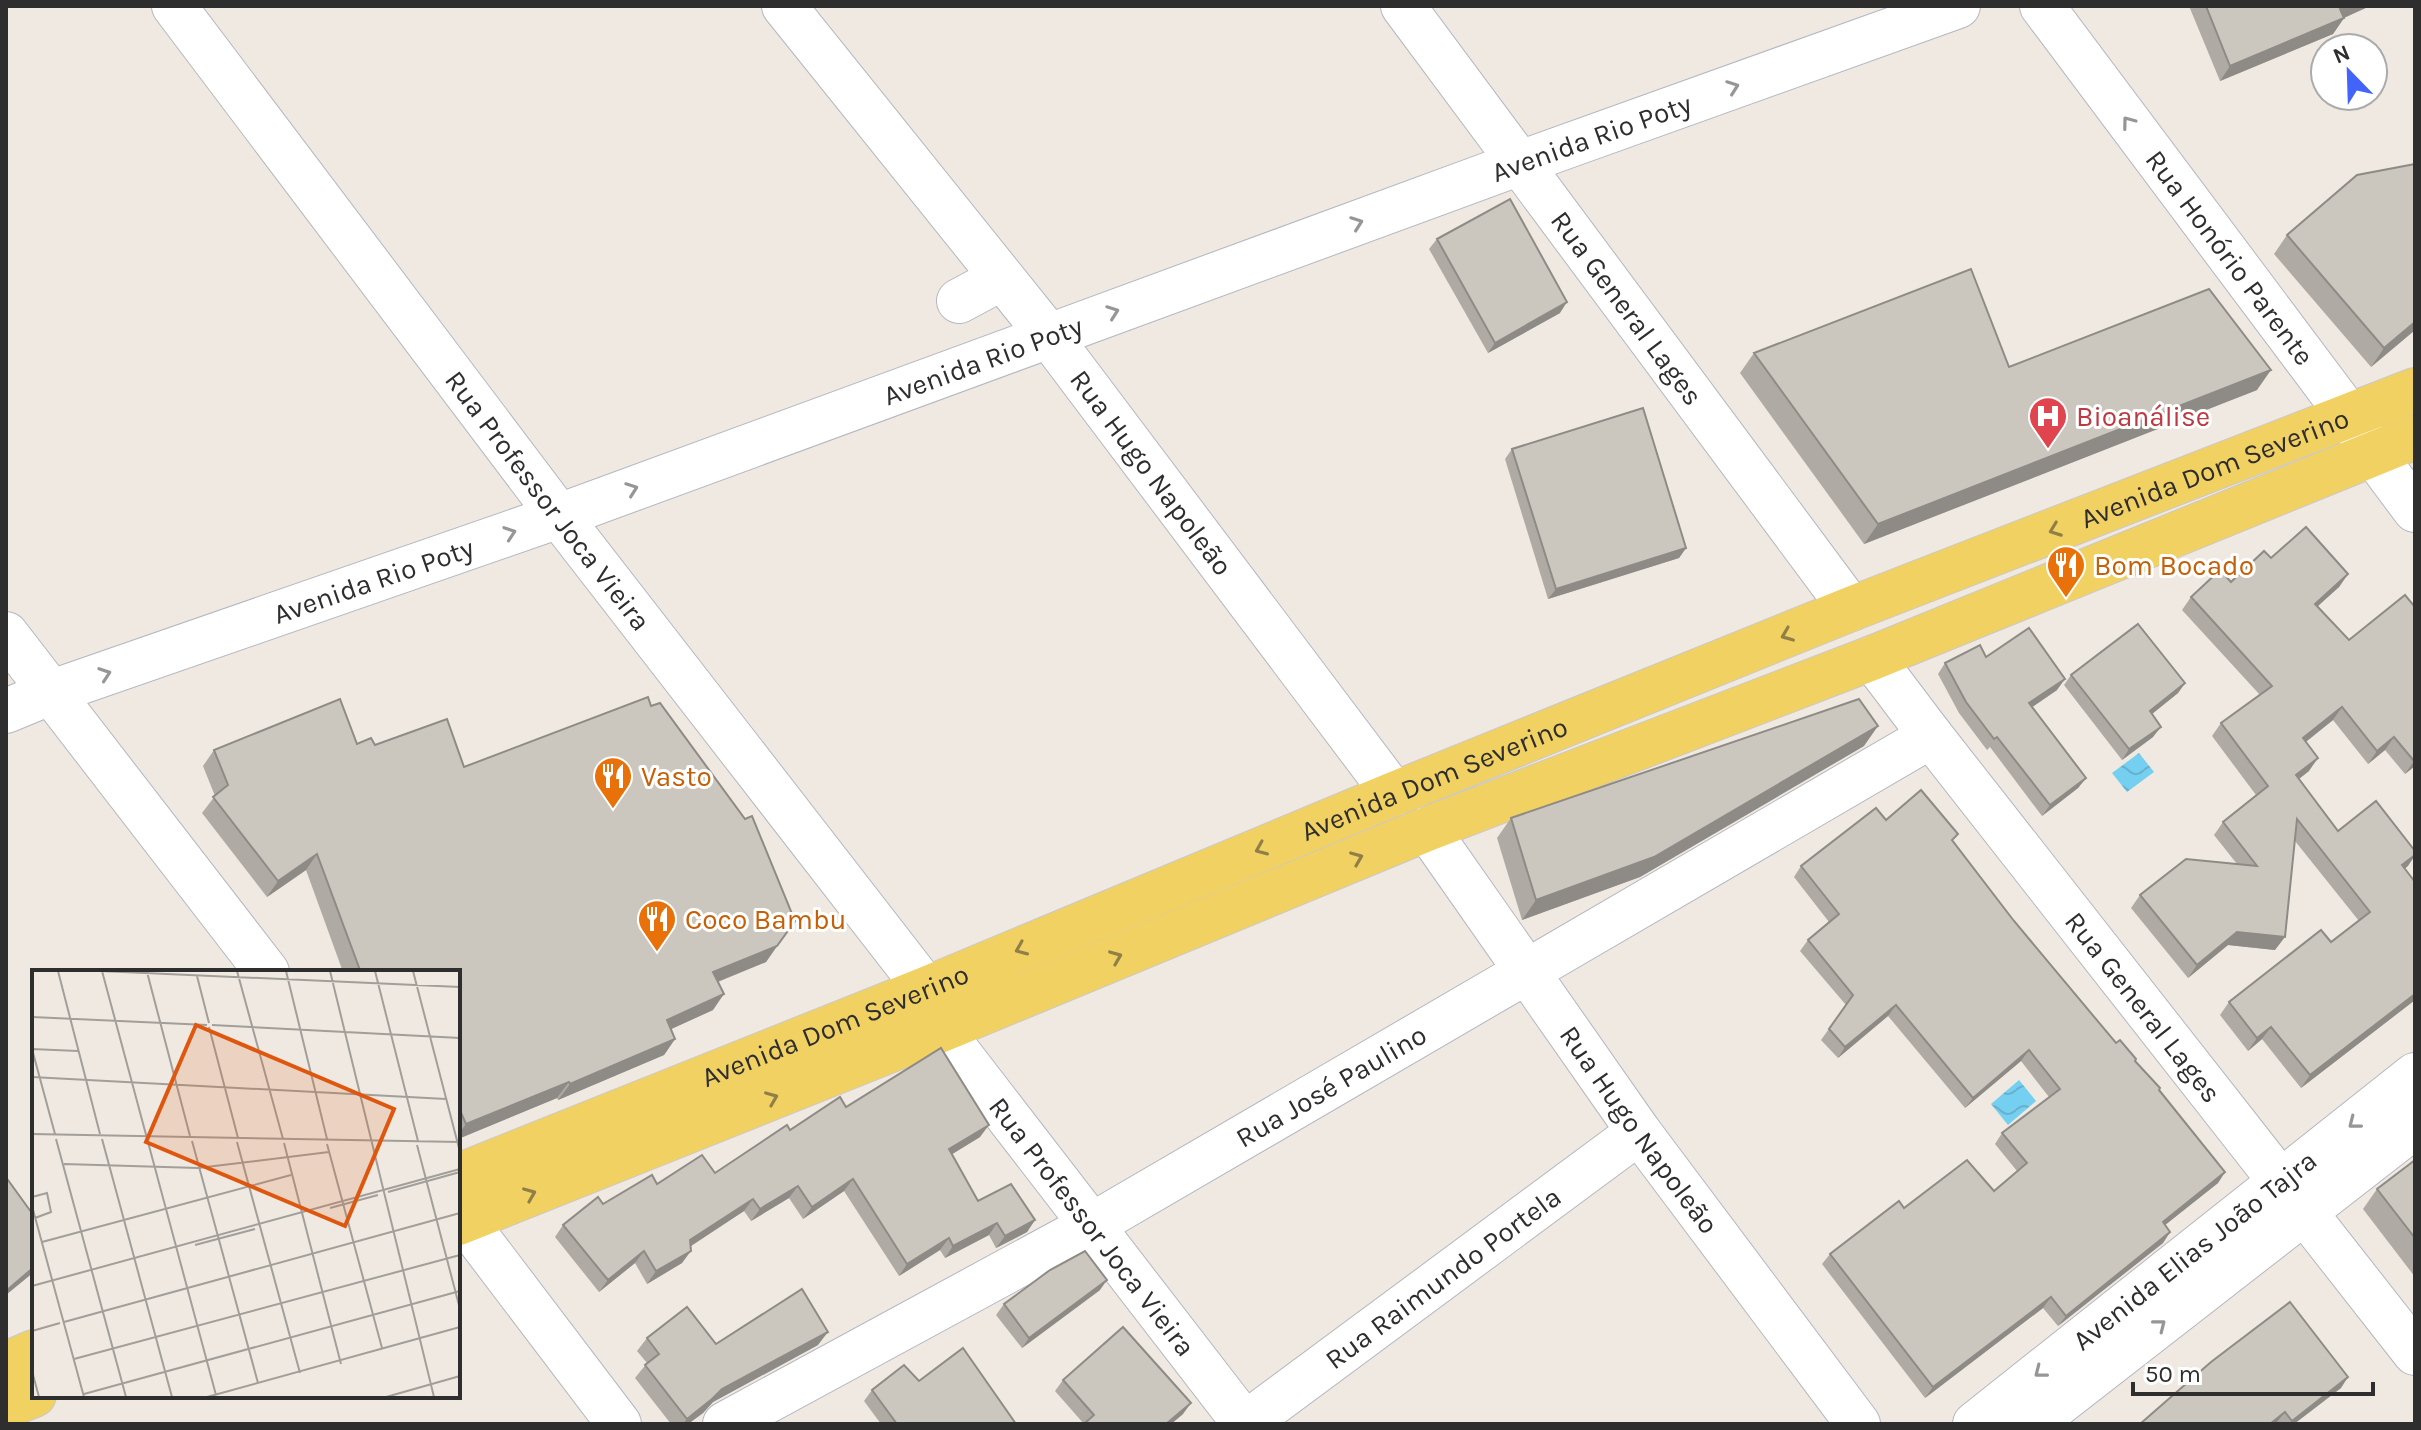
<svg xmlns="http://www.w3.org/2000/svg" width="2421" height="1430" viewBox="0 0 2421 1430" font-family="Karla,sans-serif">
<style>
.water{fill:url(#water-waves)}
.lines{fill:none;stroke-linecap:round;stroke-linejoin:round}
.minor-casing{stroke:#b4b7c1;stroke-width:46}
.major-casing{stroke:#c9c9c9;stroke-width:46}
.minor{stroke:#fff;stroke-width:44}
.major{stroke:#f2d163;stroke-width:44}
.wall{fill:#afaba4}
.shaded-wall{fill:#8e8b86}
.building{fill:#cbc7bf;stroke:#8e8b86;stroke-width:2}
.oneway{stroke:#969696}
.oneway2{stroke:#908048}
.labels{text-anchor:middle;stroke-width:6;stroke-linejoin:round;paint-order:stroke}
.street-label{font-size:28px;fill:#2e2e2e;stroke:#fff}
.health-label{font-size:28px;fill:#be3a42;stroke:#fff;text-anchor:start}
.food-label{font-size:28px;fill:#c56008;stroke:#fff;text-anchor:start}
.inset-road{fill:none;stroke:#a29e99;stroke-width:2}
.view{fill:#df570e;fill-opacity:0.15;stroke:#df570e;stroke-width:4}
.inset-edge{fill:none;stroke:#2e2e2e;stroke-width:4}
</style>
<defs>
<pattern id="water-waves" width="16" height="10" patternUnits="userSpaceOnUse" patternTransform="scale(2)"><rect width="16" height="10" fill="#75cff0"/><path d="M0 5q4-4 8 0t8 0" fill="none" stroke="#66b2ce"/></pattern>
</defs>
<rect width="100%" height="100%" fill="#efe9e1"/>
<g class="water">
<path d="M2139 753 2154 772 2127 792 2112 773Z"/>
<path d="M2019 1080 2036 1101 2008 1125 1991 1104Z"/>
</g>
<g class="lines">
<g class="minor-casing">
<g id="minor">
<path id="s1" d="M174 6 559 516 926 989"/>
<path id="s2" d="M784 6 1049 336 1394 794"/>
<path id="s3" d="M1403 6 1851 609"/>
<path id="s4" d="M2042 6 2349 416 2374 455 2415 510"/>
<path d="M959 301 1002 278"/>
<path d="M6 634 267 972"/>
<path id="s5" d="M1872 658 1931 736 2415 1353"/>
<path id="s6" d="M6 711 52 692 559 516 1520 163 1958 6"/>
<path id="s7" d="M1427 829 1639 1132 1858 1424"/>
<path id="s8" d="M941 1030 1245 1424"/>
<path d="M465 1221 619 1424"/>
<path id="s9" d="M725 1424 1092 1225 1931 736"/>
<path id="s10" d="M1245 1424 1639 1132"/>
<path id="s11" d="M1975 1424 2415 1075"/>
<path d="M2032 1424 2415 1126"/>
</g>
</g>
<g class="major-casing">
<g id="major">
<path id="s12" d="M458 1176 926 989 1394 794 1851 609 2415 390"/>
<path d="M458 1223 941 1030 1427 829 1872 658 2415 437"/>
<path d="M6 1364 34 1352"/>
<path d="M6 1406 34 1395"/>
</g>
</g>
<use href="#minor" class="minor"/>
<use href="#major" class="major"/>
</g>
<g class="wall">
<path d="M2189 6H2370L2344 18 2333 34 2220 81Z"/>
<path d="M2287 235 2415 330 2371 367 2274 254Z"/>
<path d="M1437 239 1560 313 1488 353 1429 249Z"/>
<path d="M1754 353 2009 367 2257 390 1864 544 1740 373Z"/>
<path d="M1512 449 1686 548 1679 558 1548 599 1505 459Z"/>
<path d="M2348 574 2339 587 2317 606 2349 640 2405 595 2415 766 2405 774 2385 750 2368 764 2333 720 2306 742 2309 771 2299 779 2338 831 2415 851V856L2405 869 2415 882V1000L2301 1088 2262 1039 2248 1051 2220 1015 2229 1002 2331 942 2359 921 2295 841 2275 950 2228 945 2188 978 2131 908 2140 895 2237 864 2214 835 2223 822 2256 795 2212 736 2221 723 2260 695 2182 610 2191 597 2231 582Z"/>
<path d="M1986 657 2057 690 2032 707 2086 778 2078 788 2042 816 1990 747 1987 750 1959 713 1938 674 1945 663Z"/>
<path d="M2071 675 2185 683 2178 693 2152 714 2153 737 2122 760 2064 685Z"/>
<path d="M651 706 795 921 766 962 718 982 713 1010 671 1029 675 1039 664 1055 558 1100 557 1098 458 1139V972H343L306 870 267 897 202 813 215 796 203 766 214 750 357 744 375 745 464 767Z"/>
<path d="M1864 746 1640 877 1522 920 1497 838 1511 818Z"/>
<path d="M1886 820 1953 841 2014 921 2116 1043 2135 1061 2225 1172 2218 1183 2165 1225 2170 1232 2163 1243 2058 1326 2043 1308 1925 1398 1822 1264 1830 1254 1904 1208 1994 1191 2017 1171 1995 1144 2002 1133 2049 1097 2021 1061 1965 1108 1888 1016 1838 1058 1821 1040 1846 1005 1800 951 1808 940 1829 922 1794 877 1801 866Z"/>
<path d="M846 1107 980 1137 952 1154 978 1201 1035 1220 1027 1232 996 1248 989 1235 945 1258 940 1250 899 1276 844 1191 803 1219 789 1198 751 1221 744 1211 690 1246 682 1263 647 1284 635 1263 599 1292 555 1237 563 1225 603 1204 657 1184 715 1173 790 1130Z"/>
<path d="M2415 1160V1277L2363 1209 2377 1189Z"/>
<path d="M1100 1290 1022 1348 996 1315 1004 1304Z"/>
<path d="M647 1338 716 1344 818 1345 713 1402 703 1413 688 1424H671L635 1378 647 1363 637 1351Z"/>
<path d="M1063 1380 1183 1414 1171 1424H1084L1055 1391Z"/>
<path d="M919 1381 1016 1424H881L864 1401 872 1390Z"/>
<path d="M2341 1388 2294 1424H2279L2277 1422 2140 1424Z"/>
</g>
<g class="shaded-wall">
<path d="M2347 6H2370L2339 20 2344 18 2333 34 2220 81 2230 66Z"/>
<path d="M1567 302 1560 313 1488 353 1495 343Z"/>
<path d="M2415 322V330L2371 367 2384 348Z"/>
<path d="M2271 370 2257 390 1864 544 1878 524Z"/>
<path d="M1686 548 1679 558 1548 599 1556 589Z"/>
<path d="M2348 574 2339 587 2306 617 2315 604Z"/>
<path d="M2065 679 2057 690 2022 714 2029 703Z"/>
<path d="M2185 683 2178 693 2142 722 2150 711Z"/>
<path d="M2342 707 2333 720 2294 751 2303 738Z"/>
<path d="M1878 726 1864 746 1640 877 1522 920 1536 900Z"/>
<path d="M2161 727 2153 737 2122 760 2129 749Z"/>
<path d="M2394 737 2385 750 2368 764 2377 751Z"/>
<path d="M2318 758 2309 771 2287 788 2296 775Z"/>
<path d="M2415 760V766L2405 774 2414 761Z"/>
<path d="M2086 778 2078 788 2042 816 2050 805Z"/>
<path d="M317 854 306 870 267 897 278 881Z"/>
<path d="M2415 855 2408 866 2393 878 2402 865Z"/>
<path d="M2237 932 2285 937 2275 950 2228 945 2188 978 2197 965Z"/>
<path d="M777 946 766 962 702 988 713 972Z"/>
<path d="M724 994 713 1010 656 1036 667 1020Z"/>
<path d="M2415 994V1000L2301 1088 2310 1075Z"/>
<path d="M1896 1005 1888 1016 1838 1058 1845 1047Z"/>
<path d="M2271 1027 2262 1039 2248 1051 2257 1038Z"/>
<path d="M675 1039 664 1055 558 1100 570 1084Z"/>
<path d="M2029 1050 2021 1061 1965 1108 1973 1098Z"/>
<path d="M569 1082 557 1098 458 1139V1135L466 1124Z"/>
<path d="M989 1125 980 1137 941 1161 949 1149Z"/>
<path d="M2225 1172 2218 1183 2155 1233 2163 1222Z"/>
<path d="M853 1179 844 1191 803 1219 812 1207Z"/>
<path d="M798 1186 789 1198 751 1221 760 1209Z"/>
<path d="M753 1199 744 1211 682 1252 690 1240Z"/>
<path d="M1035 1220 1027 1232 996 1248 1005 1236Z"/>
<path d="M997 1223 989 1235 945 1258 953 1246Z"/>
<path d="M2170 1232 2163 1243 2058 1326 2066 1316Z"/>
<path d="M949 1238 940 1250 899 1276 907 1264Z"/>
<path d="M644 1251 635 1263 599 1292 608 1280Z"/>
<path d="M691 1251 682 1263 647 1284 656 1271Z"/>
<path d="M34 1267V1272L6 1295V1291Z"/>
<path d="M1107 1280 1100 1290 1022 1348 1029 1338Z"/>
<path d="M2051 1297 2043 1308 1925 1398 1933 1387Z"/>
<path d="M828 1332 818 1345 713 1402 703 1413 688 1424H683L687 1419 722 1389Z"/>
<path d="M2348 1377 2341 1388 2294 1424H2290L2292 1421Z"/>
<path d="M1191 1403 1183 1414 1171 1424H1166Z"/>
<path d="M2285 1412 2277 1422 2275 1424H2270Z"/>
</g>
<g class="building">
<path d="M2206 6H2347L2340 9 2344 18 2230 66Z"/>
<path d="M2415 164V322L2384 348 2287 235 2357 175Z"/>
<path d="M1510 199 1567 302 1495 343 1437 239Z"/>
<path d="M1971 269 2009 367 2209 289 2271 370 1878 524 1754 353Z"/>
<path d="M1643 408 1686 548 1556 589 1512 449Z"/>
<path d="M2306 527 2348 574 2315 604 2349 640 2405 595 2415 607V760L2414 761 2394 737 2377 751 2342 707 2303 738 2318 758 2296 775 2338 831 2376 801 2415 851V855L2402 865 2415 882V994L2310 1075 2271 1027 2257 1038 2229 1002 2321 930 2331 942 2370 912 2297 819 2285 937 2237 932 2197 965 2140 895 2186 859 2257 866 2223 822 2268 786 2221 723 2272 686 2191 597 2220 570 2231 582 2264 551 2271 558Z"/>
<path d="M2138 624 2185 683 2150 711 2161 727 2129 749 2071 675Z"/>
<path d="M2029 628 2065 679 2029 703 2086 778 2050 805 1997 737 1994 739 1966 702 1945 663 1980 645 1986 657Z"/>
<path d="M648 697 651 706 660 703 745 819 752 816 795 921 777 946 713 972 724 994 667 1020 675 1039 570 1084 569 1082 466 1124 458 1106V972H364L362 969 360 970 317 854 278 881 213 797 228 785 214 750 340 699 357 744 371 738 375 745 447 719 464 767Z"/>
<path d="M1859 699 1878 726 1654 857 1536 900 1511 818Z"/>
<path d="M1921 790 1958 834 1952 840 2014 921 2116 1043 2120 1040 2136 1059 2135 1061 2160 1088 2159 1090 2225 1172 2163 1222 2170 1232 2066 1316 2051 1297 1933 1387 1830 1254 1899 1201 1904 1208 1967 1160 1994 1191 2027 1163 2002 1133 2060 1089 2029 1050 1973 1098 1896 1005 1845 1047 1829 1029 1853 995 1808 940 1839 914 1801 866 1876 808 1886 820Z"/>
<path d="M941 1048 989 1125 949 1149 978 1201 1011 1184 1035 1220 1005 1236 997 1223 953 1246 949 1238 907 1264 853 1179 812 1207 798 1186 760 1209 753 1199 690 1240 691 1251 656 1271 644 1251 608 1280 563 1225 598 1197 603 1204 652 1175 657 1184 702 1155 715 1173 787 1125 790 1130 840 1097 846 1107Z"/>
<path d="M2415 1160V1238L2377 1189Z"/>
<path d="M8 1180 34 1216V1267L6 1291V1181Z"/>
<path d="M1085 1251 1107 1280 1029 1338 1004 1304 1050 1270Z"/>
<path d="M802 1289 828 1332 722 1389 712 1399 687 1419 645 1365 659 1354 647 1338 687 1307 716 1344Z"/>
<path d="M2290 1302 2348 1377 2292 1421 2285 1412 2270 1424H2140L2211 1362Z"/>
<path d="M1123 1327 1191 1403 1166 1424H1084L1094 1415 1063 1380Z"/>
<path d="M963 1348 1016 1424H897L872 1390 904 1365 919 1381Z"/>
</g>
<defs><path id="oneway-chevron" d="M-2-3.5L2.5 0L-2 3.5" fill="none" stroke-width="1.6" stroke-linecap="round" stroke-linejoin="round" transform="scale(2)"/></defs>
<g class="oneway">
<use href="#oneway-chevron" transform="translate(1733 87) rotate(-20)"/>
<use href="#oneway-chevron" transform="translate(2128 122) rotate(-127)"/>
<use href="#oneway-chevron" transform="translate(1357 223) rotate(-20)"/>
<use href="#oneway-chevron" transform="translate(1113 312) rotate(-20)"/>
<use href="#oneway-chevron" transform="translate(632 489) rotate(-20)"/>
<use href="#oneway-chevron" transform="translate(510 533) rotate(-19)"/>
<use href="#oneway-chevron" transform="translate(105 674) rotate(-19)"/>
<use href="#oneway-chevron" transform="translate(2354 1123) rotate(142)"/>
<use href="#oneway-chevron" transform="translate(2160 1325) rotate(-38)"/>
<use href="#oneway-chevron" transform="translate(2040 1372) rotate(142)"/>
</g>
<g class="oneway2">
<use href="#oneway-chevron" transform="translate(2055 530) rotate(159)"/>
<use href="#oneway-chevron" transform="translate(1787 635) rotate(158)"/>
<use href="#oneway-chevron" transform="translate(1261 849) rotate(157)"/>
<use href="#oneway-chevron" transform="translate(1357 858) rotate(-22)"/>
<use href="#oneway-chevron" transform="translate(1021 949) rotate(157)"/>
<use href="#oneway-chevron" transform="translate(1116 957) rotate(-22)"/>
<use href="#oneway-chevron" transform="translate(772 1098) rotate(-22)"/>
<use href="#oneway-chevron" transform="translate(530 1194) rotate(-22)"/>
</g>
<defs>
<g id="hospital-pin" transform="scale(2)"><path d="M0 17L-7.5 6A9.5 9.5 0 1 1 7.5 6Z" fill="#e0444e" stroke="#fff"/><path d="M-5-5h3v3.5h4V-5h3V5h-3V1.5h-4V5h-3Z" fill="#fff"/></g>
<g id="restaurant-pin" transform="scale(2)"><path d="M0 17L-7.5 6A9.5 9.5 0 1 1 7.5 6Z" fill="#e8710a" stroke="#fff"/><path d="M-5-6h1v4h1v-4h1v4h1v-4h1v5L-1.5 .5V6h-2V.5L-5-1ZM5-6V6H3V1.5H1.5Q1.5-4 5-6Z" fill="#fff"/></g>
</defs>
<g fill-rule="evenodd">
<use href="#hospital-pin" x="2048" y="416"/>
<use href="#restaurant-pin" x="2066" y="565"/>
<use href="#restaurant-pin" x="613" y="776"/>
<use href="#restaurant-pin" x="657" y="919"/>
</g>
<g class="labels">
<g class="street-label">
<text dy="10" stroke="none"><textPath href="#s6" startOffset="1686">Avenida Rio Poty</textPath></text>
<text dy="10" stroke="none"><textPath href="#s4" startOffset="314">Rua Honório Parente</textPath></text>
<text dy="10" stroke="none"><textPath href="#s3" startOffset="376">Rua General Lages</textPath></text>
<text dy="10" stroke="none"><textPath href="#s6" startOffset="1038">Avenida Rio Poty</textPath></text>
<text dy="10" stroke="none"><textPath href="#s12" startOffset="1894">Avenida Dom Severino</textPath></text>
<text dy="10" stroke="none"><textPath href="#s2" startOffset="594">Rua Hugo Napoleão</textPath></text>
<text dy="10" stroke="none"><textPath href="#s1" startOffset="620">Rua Professor Joca Vieira</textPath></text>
<text dy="10" stroke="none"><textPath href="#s6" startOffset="390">Avenida Rio Poty</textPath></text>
<text dy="10" stroke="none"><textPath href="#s12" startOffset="1054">Avenida Dom Severino</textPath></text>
<text dy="10" stroke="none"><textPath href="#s5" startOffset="442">Rua General Lages</textPath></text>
<text dy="10" stroke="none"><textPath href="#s12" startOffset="406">Avenida Dom Severino</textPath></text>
<text dy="10" stroke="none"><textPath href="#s9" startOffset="694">Rua José Paulino</textPath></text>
<text dy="10" stroke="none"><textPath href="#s7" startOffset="368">Rua Hugo Napoleão</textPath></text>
<text dy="10" stroke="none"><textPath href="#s8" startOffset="248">Rua Professor Joca Vieira</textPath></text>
<text dy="10" stroke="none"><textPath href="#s11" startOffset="280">Avenida Elias João Tajra</textPath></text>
<text dy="10" stroke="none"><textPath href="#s10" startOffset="246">Rua Raimundo Portela</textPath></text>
</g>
<g class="health-label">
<text x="2076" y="426">Bioanálise</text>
</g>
<g class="food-label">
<text x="2094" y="575">Bom Bocado</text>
<text x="641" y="786">Vasto</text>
<text x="685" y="929">Coco Bambu</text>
</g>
</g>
<g transform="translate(32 970)">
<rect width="428" height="428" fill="#efe9e1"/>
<path class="inset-road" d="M26 1 68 164M68 1 428 17M70 1 184 425M205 1 251 169M254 1 295 169M298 1 402 427M343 1 386 171M381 1 428 182M115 2 158 166M165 6 177 53M0 47 175 55M180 55 428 68M177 57 206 168M0 107 414 129M0 164 428 172M23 164 0 79 46 81M24 169 94 427M70 169 140 427M160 171 226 413M205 172 268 403M252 173 309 394M295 174 350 378M385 175 428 339M32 194 166 198 297 182M356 222 428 202M0 227 15 223 19 242 3 248M0 236 52 427M298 238 346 225M10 272 259 205M163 275 223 259M0 316 428 199M32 352 428 243M0 361 28 353M42 389 428 285M0 401 7 427M52 424 428 321M175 427 428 357M354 427 428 406"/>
<path class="view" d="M164 55 362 139 313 256 114 172Z"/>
<rect width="428" height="428" class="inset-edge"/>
</g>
<rect width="2421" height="1430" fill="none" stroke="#2e2e2e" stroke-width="16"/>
<g transform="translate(2349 72) rotate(337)"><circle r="38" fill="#ffffff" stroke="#ababab" stroke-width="2"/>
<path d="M0-6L14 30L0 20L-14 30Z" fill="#4264fb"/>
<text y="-12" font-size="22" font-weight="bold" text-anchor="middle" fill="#2e2e2e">N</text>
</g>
<path d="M2133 1382v12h240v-12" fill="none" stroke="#2e2e2e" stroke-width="4"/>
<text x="2145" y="1382" font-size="24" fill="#2e2e2e" stroke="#ffffff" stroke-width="6" paint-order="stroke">50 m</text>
</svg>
